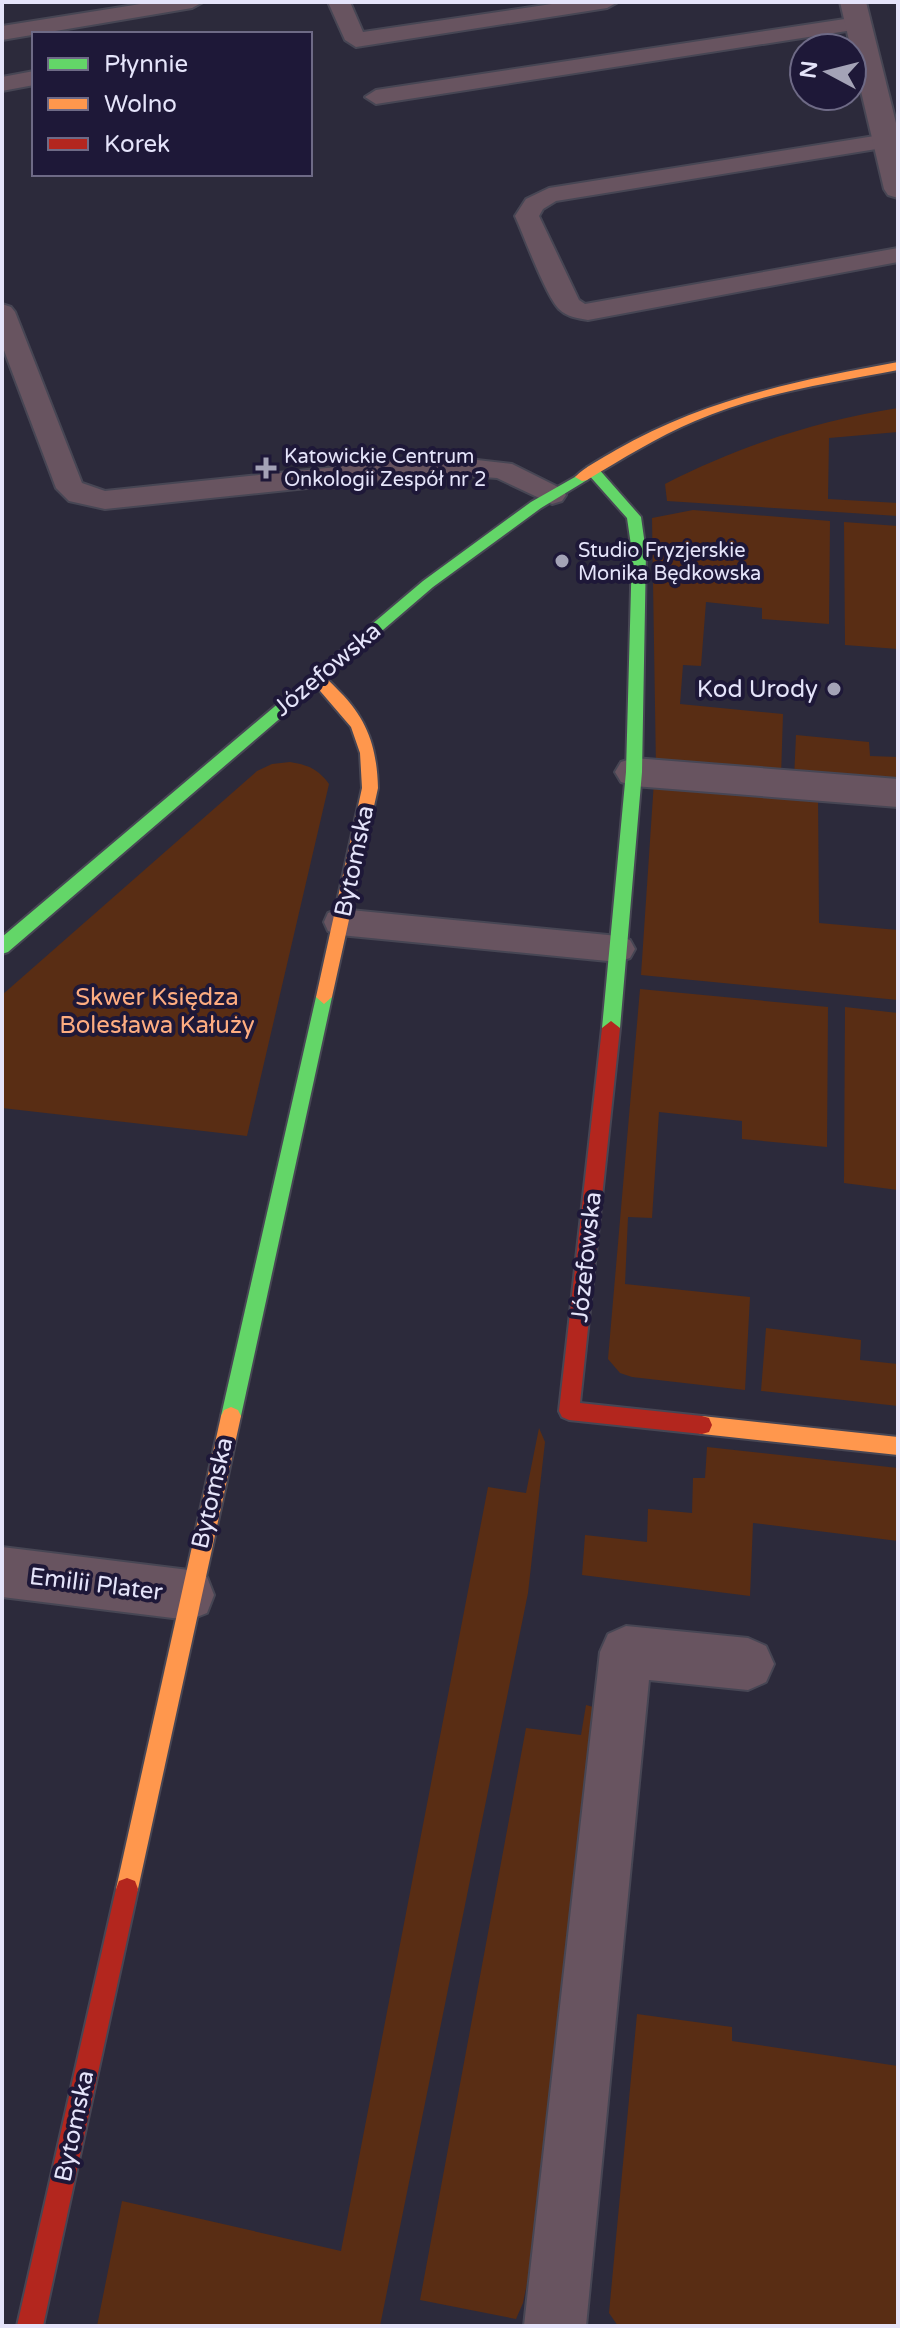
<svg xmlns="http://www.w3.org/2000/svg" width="900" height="2328" viewBox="0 0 900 2328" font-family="'Varela Round',sans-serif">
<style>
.green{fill:#592d14}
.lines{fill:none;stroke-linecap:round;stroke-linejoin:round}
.lane-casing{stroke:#474654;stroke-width:4}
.street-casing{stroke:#474654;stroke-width:4}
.fast-casing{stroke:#474654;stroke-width:4}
.slow-casing{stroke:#474654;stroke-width:4}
.jam-casing{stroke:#474654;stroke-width:4}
.lane{fill:#685460;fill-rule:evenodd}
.street{fill:#685460;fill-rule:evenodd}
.fast{fill:#63d668;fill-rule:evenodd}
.slow{fill:#ff974d;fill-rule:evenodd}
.jam{fill:#b3261e;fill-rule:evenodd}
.poi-dot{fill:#a4a3b7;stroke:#1e1838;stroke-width:3}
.labels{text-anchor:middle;stroke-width:8;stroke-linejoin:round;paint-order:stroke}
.far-poi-label{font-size:20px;fill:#e5e4fa;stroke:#1e1838;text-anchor:start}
.street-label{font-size:24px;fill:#e5e4fa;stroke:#1e1838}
.poi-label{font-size:24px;fill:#e5e4fa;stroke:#1e1838;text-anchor:end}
.park-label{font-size:24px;fill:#fead81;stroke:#1e1838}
</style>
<rect width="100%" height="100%" fill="#2c2a3b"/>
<g class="green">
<path d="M898 408V432L829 438 828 499 898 503V516L667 501 665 484C739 446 816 421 898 408Z"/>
<path d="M693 510 830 521 829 624 762 619V608L706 602 701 666 683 665 680 704 783 714 781 777 656 768 652 518Z"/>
<path d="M844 522 898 526V649L845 645Z"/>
<path d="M796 735 869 742 870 756 898 757V786L794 779Z"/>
<path d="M290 762C308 765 318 769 329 784L247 1136 2 1108V995L257 771 272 764Z"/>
<path d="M654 781 818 795 819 923 898 930V1000L641 975Z"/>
<path d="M640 989 828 1007 827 1147 742 1139V1121L659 1112 652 1218 628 1217 625 1284 750 1297 745 1390 632 1377 620 1373 608 1359Z"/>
<path d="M845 1007 898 1013V1190L844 1183Z"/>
<path d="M766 1328 861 1340 860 1360 898 1364V1406L761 1391Z"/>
<path d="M539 1428 545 1442 528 1593 380 2326H97L122 2201 341 2251 488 1487 526 1493Z"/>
<path d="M707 1447 898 1468V1541L753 1523 750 1596 582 1575 585 1535 647 1542 648 1509 692 1513 693 1478H705Z"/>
<path d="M586 1705 597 1708 531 2264 523 2303 516 2319 420 2300 526 1728 581 1735Z"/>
<path d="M637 2014 732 2027V2041L898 2066 897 2326H618L609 2313Z"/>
</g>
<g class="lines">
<g class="lane-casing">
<g id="lane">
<path d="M153 2H203L192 8 2 40V26Z"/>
<path d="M328 2H350L363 32 565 2H618L607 8 356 47 345 40Z"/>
<path d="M858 17 869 23 866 28 376 104 365 97 376 90Z"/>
<path d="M34 71V85L2 91V77Z"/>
<path d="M887 134 898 140 895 146 556 201 543 209 539 216 579 300 585 304 898 248V262L588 320C577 318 567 317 559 309 546 296 524 236 515 216L526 199 549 188Z"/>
<path d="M2 304 11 307 15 312 82 483 105 491 442 456 512 464 562 489 566 495 562 501 552 504 497 478 442 474 105 509 69 501 56 488 2 345Z"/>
<path d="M340 909 618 936 630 940 635 949 630 958 618 962 340 935 328 931 324 922 328 913Z"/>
</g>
</g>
<g class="street-casing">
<g id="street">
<path d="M840 2H866L898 131V198L888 195 884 189Z"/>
<path d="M634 758 898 779V807L634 786 621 782 615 772 621 762Z"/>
<path d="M2 1547 189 1570 207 1577 214 1595 207 1613 189 1620 2 1597Z"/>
<path d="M626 1626 748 1638 766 1646 774 1664 766 1682 748 1690 649 1680 586 2326H524L600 1652 608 1634Z"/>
</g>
</g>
<g class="fast-casing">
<g id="fast">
<path d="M592 466 597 467 641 517 646 552 642 772 620 1028 611 1035 602 1028 626 772 632 552 627 518 587 473V467Z"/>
<path d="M582 473 589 477 587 480 541 508 433 587 8 952 2 954V937L423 581 531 502Z"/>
<path d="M324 990 332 997 241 1416 238 1422 231 1425 224 1422 221 1416 316 997Z"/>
</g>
</g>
<g class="slow-casing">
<g id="slow">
<path d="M898 362V370C830 383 759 393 695 421 657 437 622 459 587 480L582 481 575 477C586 466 603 458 616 450 704 399 800 380 898 362Z"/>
<path d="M316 673C326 676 333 685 340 692 368 720 377 749 378 788L332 997 324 1004 316 997 362 788 360 753 351 727 309 678Z"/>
<path d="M231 1407 238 1410 241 1416 138 1889 135 1897 127 1900 119 1897 116 1889 221 1416 224 1410Z"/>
<path d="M702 1416 898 1437V1455L702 1434 695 1432 692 1425 695 1418Z"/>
</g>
</g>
<g class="jam-casing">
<g id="jam">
<path d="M611 1021 620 1028 580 1403 702 1416 709 1418 712 1425 709 1432 702 1434 569 1420 562 1417 559 1411 602 1028Z"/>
<path d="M127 1878 135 1881 138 1889 43 2326H17L116 1889 119 1881Z"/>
</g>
</g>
<use href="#lane" class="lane"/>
<use href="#street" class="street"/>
<use href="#fast" class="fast"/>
<use href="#slow" class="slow"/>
<use href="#jam" class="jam"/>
</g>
<g class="poi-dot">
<path d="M262 456h8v8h8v8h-8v8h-8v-8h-8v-8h8z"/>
<circle cx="562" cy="561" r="8"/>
<circle cx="834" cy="689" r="8"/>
</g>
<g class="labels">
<g class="far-poi-label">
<text x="284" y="463">Katowickie Centrum<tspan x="284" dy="23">Onkologii Zespół nr 2</tspan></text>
<text x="578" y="557">Studio Fryzjerskie<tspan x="578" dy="23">Monika Będkowska</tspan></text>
</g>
<g class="street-label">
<text transform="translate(327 669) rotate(-40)" y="8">Józefowska</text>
<text transform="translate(354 861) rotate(-78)" y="8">Bytomska</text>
<text transform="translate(586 1257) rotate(-84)" y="8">Józefowska</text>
<text transform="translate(212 1493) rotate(-77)" y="8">Bytomska</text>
<text transform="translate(96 1584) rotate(7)" y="8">Emilii Plater</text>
<text transform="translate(74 2126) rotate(-78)" y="8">Bytomska</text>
</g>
<g class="poi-label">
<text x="818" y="697">Kod Urody</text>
</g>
<g class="park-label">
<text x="157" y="1005">Skwer Księdza<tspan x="157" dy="28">Bolesława Kałuży</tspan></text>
</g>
</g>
<rect width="900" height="2328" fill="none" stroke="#e5e4fa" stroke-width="8"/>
<rect x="32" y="32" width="280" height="144" fill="#1e1838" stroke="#6e6a86" stroke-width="2"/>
<rect x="48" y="58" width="40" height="12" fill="#63d668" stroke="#6e6a86" stroke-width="2"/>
<text x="104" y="72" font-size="24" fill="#e5e4fa">Płynnie</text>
<rect x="48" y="98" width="40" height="12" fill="#ff974d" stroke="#6e6a86" stroke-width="2"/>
<text x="104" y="112" font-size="24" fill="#e5e4fa">Wolno</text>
<rect x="48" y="138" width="40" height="12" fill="#b3261e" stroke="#6e6a86" stroke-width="2"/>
<text x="104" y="152" font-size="24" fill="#e5e4fa">Korek</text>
<g transform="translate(828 72) rotate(277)"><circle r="38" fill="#1e1838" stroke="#6e6a86" stroke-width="2"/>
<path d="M0-6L14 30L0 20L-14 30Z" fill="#a4a3b7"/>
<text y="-12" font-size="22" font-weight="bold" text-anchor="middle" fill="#e5e4fa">N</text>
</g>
</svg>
